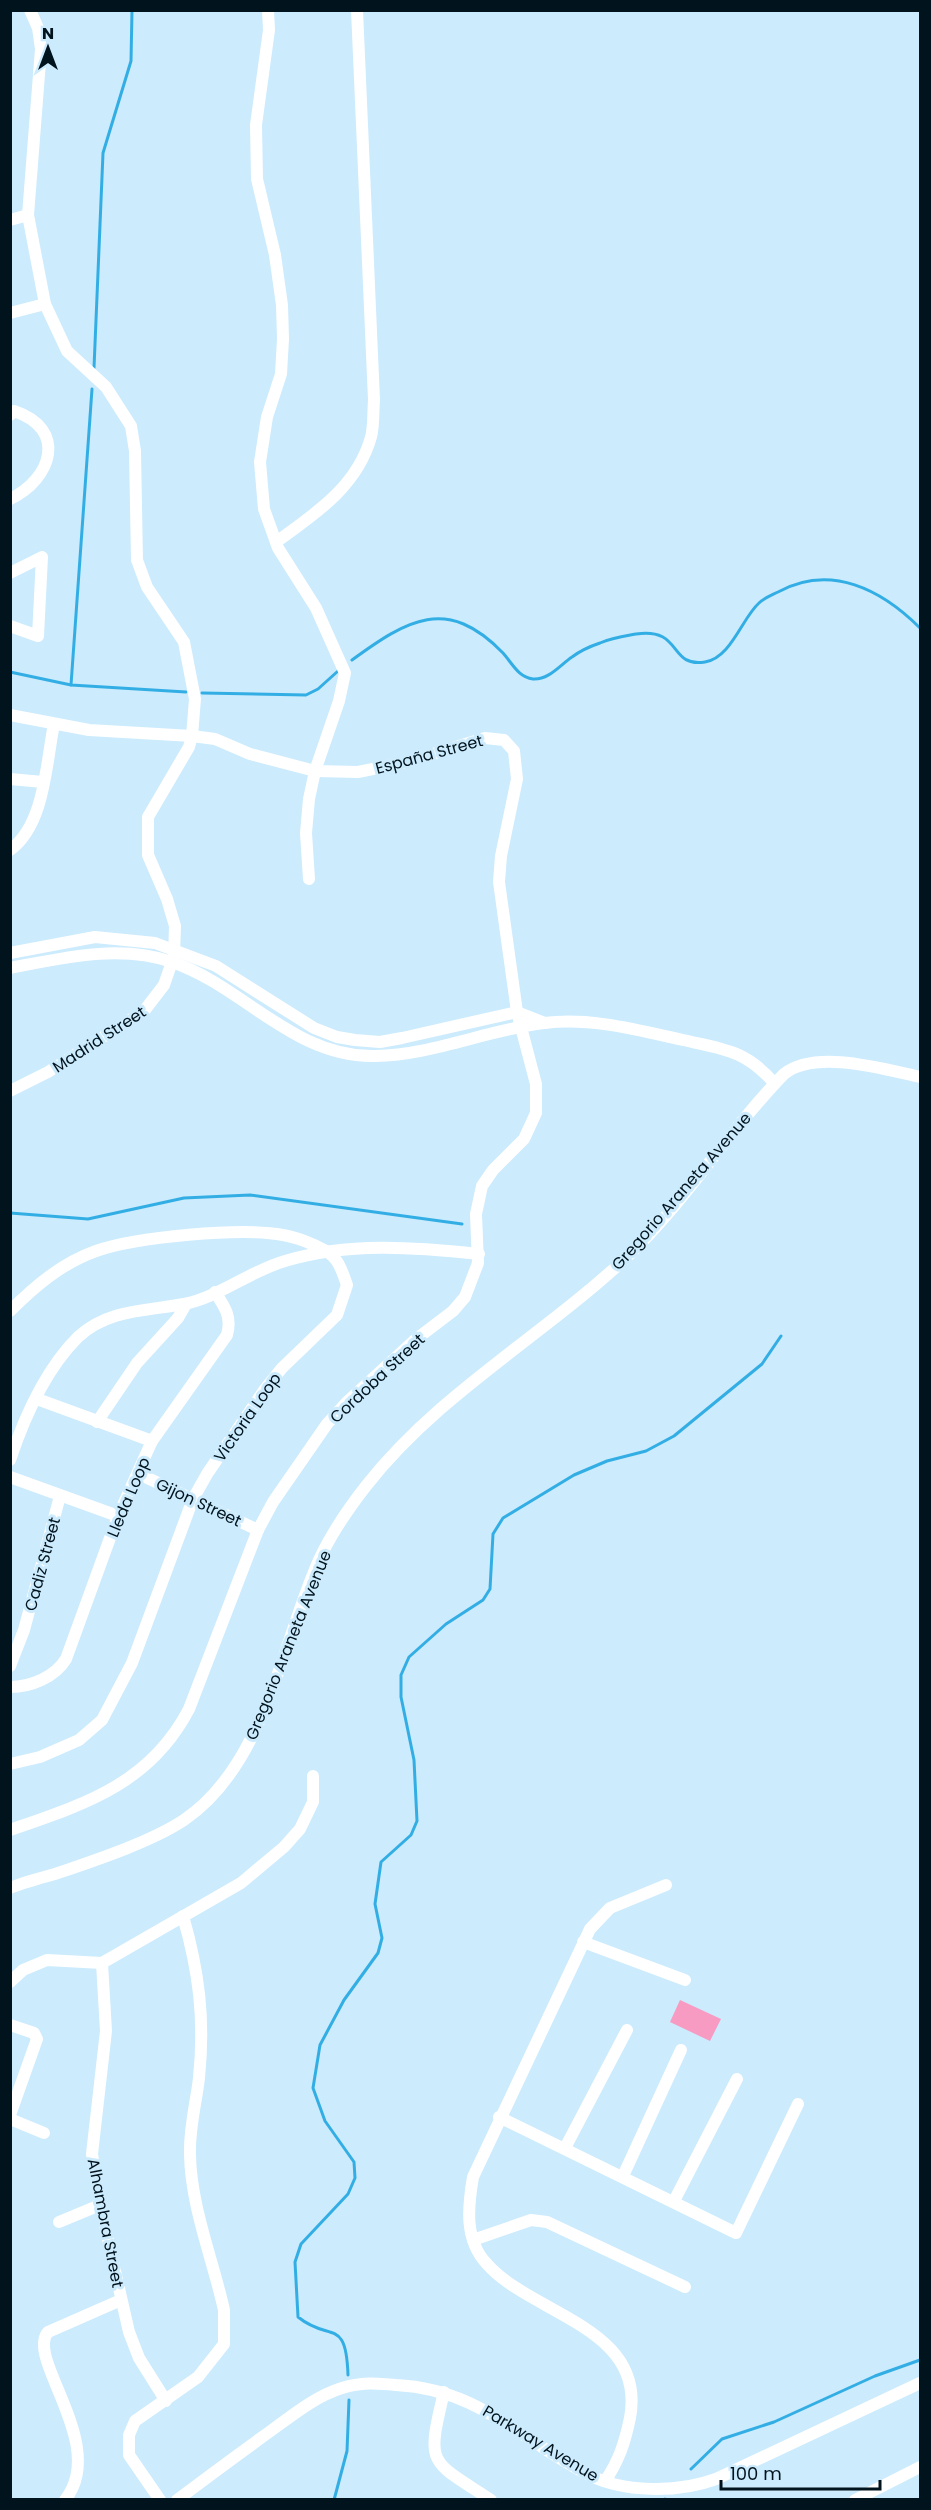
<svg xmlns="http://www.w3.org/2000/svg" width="931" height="2510" viewBox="0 0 931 2510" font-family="Poppins,sans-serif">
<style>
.green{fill:#f79bc3}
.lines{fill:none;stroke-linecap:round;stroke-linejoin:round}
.stream{stroke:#33aee4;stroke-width:3}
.minor{stroke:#fff;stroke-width:12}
.labels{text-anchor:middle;stroke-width:6;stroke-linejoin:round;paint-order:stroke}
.street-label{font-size:16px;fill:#01131d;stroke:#ccebfd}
</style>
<rect width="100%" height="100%" fill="#ccebfd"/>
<path class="green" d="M680 2000 721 2019 710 2041 670 2022Z"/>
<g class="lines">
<g class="stream">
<path d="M94 368 103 153 131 61 132 10"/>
<path d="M352 660C407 620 447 595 503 653 512 663 518 677 533 679 549 680 560 665 572 657 580 651 591 646 600 643 611 638 625 636 636 634 683 627 668 668 705 662 731 658 742 618 759 603 764 598 772 595 778 592 831 563 882 590 920 628"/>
<path d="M10 672 71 685 186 692"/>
<path d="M71 685 92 389"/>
<path d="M202 693 306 695 318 689 338 671"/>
<path d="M10 1213 88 1219 184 1198 250 1195 462 1224"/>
<path d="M348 2375C346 2316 330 2343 298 2317L295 2262 301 2244 348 2194 355 2178 354 2162 325 2121 313 2088 320 2045 344 2000 378 1953 382 1938 375 1904 381 1862 411 1835 417 1821 414 1760 401 1697V1675L409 1657 446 1624 483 1600 490 1589 493 1534 503 1518 574 1475 607 1461 646 1451 674 1436 762 1364 781 1336"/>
<path d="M691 2469 722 2439 774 2422 875 2376 920 2360"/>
<path d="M334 2500 347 2451 349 2400"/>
<path d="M665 2500V2499"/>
</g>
<g class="minor">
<path d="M268 10 269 30 256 125 257 179 275 255 282 305 283 339 281 374 267 417 260 462 264 509 278 548 316 608 345 673 339 701 315 771 309 799 306 833 309 879"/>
<path d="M10 220 28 215"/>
<path d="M10 313 45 304"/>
<path d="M10 415 14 411C68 429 52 479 10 499"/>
<path d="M276 542C315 514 357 487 371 437 374 426 373 412 374 400L357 10"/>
<path d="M10 573 42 557 38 636 10 626"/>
<path d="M10 715 89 730 192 736 215 739 250 754 315 771 358 772 407 762 485 738 504 740 514 751 517 779 501 856 499 882 517 1012 536 1084V1113L524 1139 493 1170 482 1186 476 1214 478 1263 465 1297 453 1311 415 1340 346 1403 327 1424 273 1502 258 1530 189 1709C150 1784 85 1804 10 1830"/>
<path d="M10 779 43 782"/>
<path d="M10 850C45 825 46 763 54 724"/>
<path d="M10 953 95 937 155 943 216 966 314 1028 337 1037 355 1040 380 1042 402 1038 517 1012 545 1023"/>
<path d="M10 968C63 958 119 944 172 962 243 986 294 1058 375 1056 432 1055 487 1030 544 1023 590 1017 638 1030 683 1040 723 1049 746 1050 774 1083"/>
<path d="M10 1091 48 1072 144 1011 164 985 174 956 175 926 167 899 148 855V817L189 747 192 736 195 699 184 642 147 587 137 560 135 451 131 426 106 387 67 351 45 304 28 215 41 49 38 28 30 10"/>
<path d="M10 1311C35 1286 62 1263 96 1251 136 1237 241 1227 283 1235 296 1237 314 1244 326 1251 339 1259 342 1271 347 1285L337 1315 282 1368 265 1389 207 1474 193 1499 132 1663 102 1720 79 1740 40 1757 10 1764"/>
<path d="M37 1399 152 1441"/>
<path d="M97 1422 137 1363 178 1318 186 1304"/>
<path d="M10 1460C24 1418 46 1369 78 1337 108 1309 147 1311 184 1304 219 1297 250 1271 285 1261 348 1242 414 1247 479 1254"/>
<path d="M139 1474 258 1530"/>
<path d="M10 1477 118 1516"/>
<path d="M10 1666 24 1630 60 1496"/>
<path d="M10 1687C31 1687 55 1677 66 1659L118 1516 152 1441 227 1335C232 1317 225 1307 215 1292"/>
<path d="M10 1888C25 1882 40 1878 55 1874 93 1861 151 1842 184 1820 265 1765 281 1645 319 1560 331 1534 348 1509 366 1486 439 1393 543 1336 628 1256 686 1201 728 1131 784 1074 816 1049 883 1069 920 1077"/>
<path d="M583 1942 685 1980"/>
<path d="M102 1963 106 2031 92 2154 100 2205 129 2332 139 2358 166 2401"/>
<path d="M10 1982 23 1970 47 1960 102 1963 241 1883 284 1847 300 1829 313 1802V1776"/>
<path d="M10 2025 34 2033 37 2039 10 2115"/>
<path d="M499 2117 736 2233 798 2104"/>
<path d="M10 2119 44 2133"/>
<path d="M565 2148 627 2030"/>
<path d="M623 2176 681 2050"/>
<path d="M674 2201 737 2079"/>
<path d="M59 2222 100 2205"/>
<path d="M473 2240 531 2220 547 2222 685 2287"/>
<path d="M444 2392C426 2467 429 2459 491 2500"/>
<path d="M605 2481C619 2461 625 2442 630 2418 647 2327 532 2315 487 2264 464 2240 468 2206 473 2177L590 1929 610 1908 666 1885"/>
<path d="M65 2500C109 2445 25 2358 48 2332L121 2300"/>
<path d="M160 2500 129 2455V2435L135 2421 198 2377 224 2344V2310C213 2260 191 2207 190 2155 189 2128 196 2104 199 2078 205 2019 199 1972 183 1916"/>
<path d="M177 2500C209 2476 240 2453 272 2430 294 2414 316 2396 342 2388 361 2382 377 2383 396 2385 479 2389 519 2439 587 2474 623 2493 678 2493 716 2479L920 2383"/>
<path d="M855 2500 920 2467"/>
</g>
</g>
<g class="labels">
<g class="street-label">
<text transform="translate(429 754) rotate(-15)" y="6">España Street</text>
<text transform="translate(99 1039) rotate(-33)" y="6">Madrid Street</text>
<text transform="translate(681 1191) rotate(-49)" y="6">Gregorio Araneta Avenue</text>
<text transform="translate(377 1378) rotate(-43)" y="6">Cordoba Street</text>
<text transform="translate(247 1417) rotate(-55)" y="6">Victoria Loop</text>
<text transform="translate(128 1497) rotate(-67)" y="6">Lleda Loop</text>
<text transform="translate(199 1502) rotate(25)" y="6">Gijon Street</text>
<text transform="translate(42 1564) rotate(-75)" y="6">Cadiz Street</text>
<text transform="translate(288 1645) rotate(-68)" y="6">Gregorio Araneta Avenue</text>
<text transform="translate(106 2223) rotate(79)" y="6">Alhambra Street</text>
<text transform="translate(541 2443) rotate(31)" y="6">Parkway Avenue</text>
</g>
</g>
<rect width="931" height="2510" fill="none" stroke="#01131d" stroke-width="24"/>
<g transform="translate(48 48)" stroke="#ccebfd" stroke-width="4.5" paint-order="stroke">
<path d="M0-4.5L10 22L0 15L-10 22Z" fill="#01131d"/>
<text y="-9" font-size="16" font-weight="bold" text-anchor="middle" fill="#01131d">N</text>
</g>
<path d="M721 2480v9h159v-9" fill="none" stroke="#01131d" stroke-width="3"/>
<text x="730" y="2480" font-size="18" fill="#01131d" stroke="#ccebfd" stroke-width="4.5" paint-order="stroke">100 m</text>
</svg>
